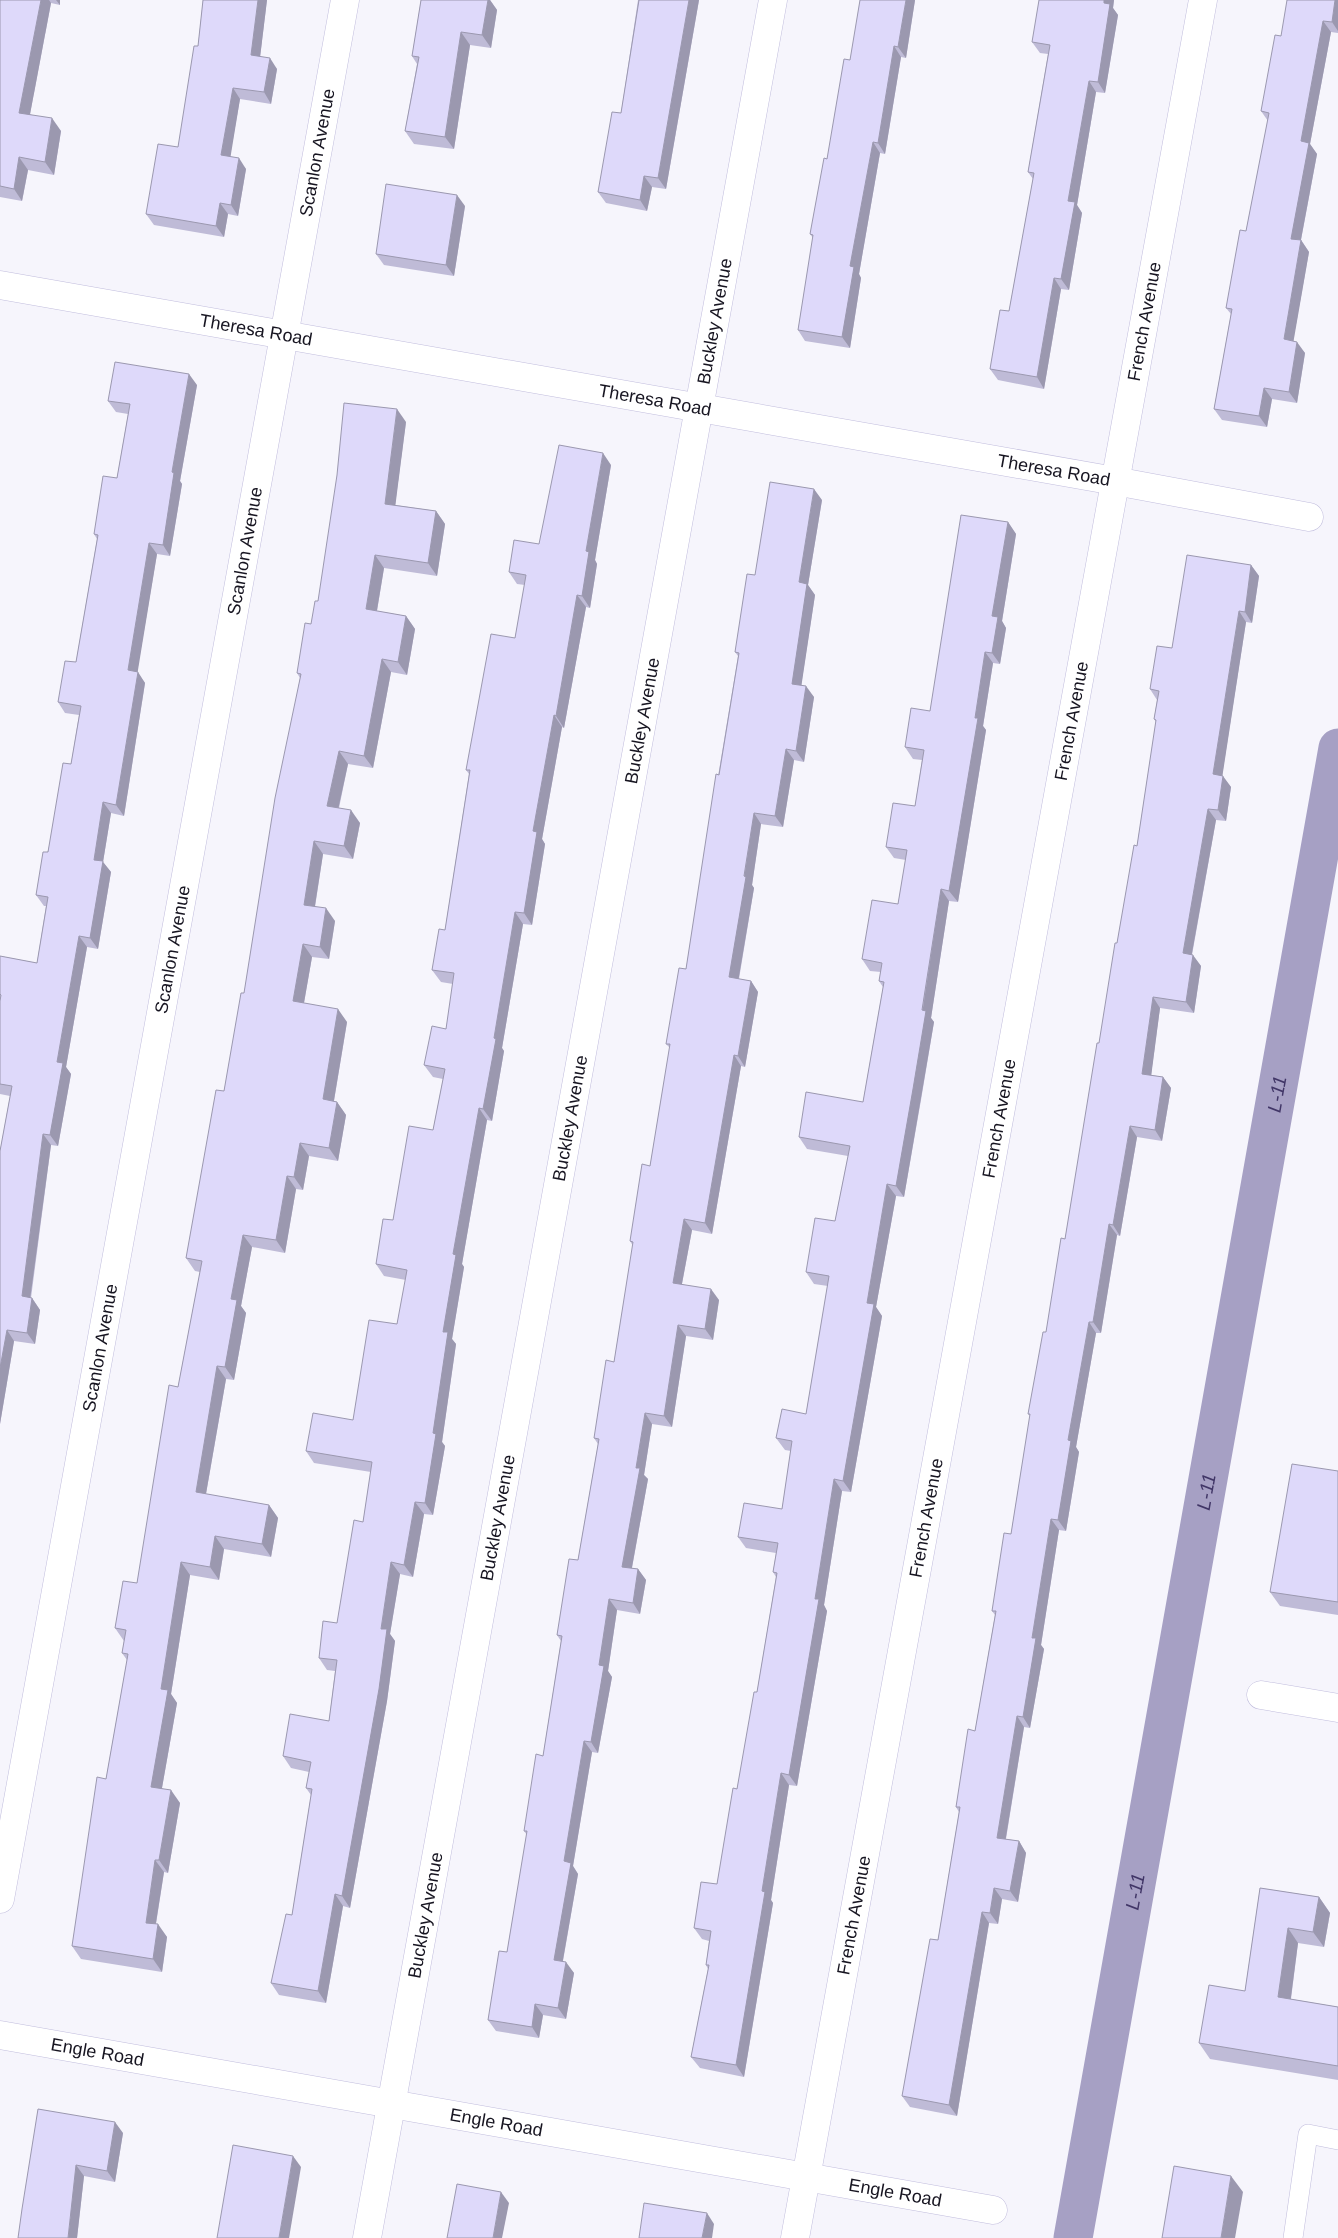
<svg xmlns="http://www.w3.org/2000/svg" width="1338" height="2238" viewBox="0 0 1338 2238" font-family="Arial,sans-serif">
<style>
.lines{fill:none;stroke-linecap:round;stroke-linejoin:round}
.canal{stroke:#a6a0c4;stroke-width:39}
.service-casing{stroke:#c1bddd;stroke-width:20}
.minor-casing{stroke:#c1bddd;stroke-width:29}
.service{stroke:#fff;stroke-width:19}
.minor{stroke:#fff;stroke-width:28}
.wall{fill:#bfbbd7}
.shaded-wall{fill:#9b98af}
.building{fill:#ded9fa;stroke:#9b98af}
.labels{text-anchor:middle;stroke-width:4.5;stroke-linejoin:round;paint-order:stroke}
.street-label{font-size:18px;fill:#171521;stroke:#fff}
.water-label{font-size:19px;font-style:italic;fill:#413667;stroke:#fff}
</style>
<rect width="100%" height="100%" fill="#f6f5fc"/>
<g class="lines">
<path class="canal" id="s1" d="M1073 2238 1338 748"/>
<g class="service-casing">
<path id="service" d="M1293 2238 1308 2134 1338 2140"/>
</g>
<g class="minor-casing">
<g id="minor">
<path id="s2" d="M0 285 1115 481 1309 517"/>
<path d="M1261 1695 1338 1708"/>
<path id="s3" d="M0 1899 345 0"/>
<path id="s4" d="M0 2035 993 2210"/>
<path id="s5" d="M367 2238 773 0"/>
<path id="s6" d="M795 2238 1203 0"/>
</g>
</g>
<use href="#service" class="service"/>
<use href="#minor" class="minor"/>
</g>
<g class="wall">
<path d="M0 0H60V5L51 3 30 114 61 131 54 175 28 170 22 201 0 197Z"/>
<path d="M203 0H267L260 57 277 69 271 104 240 99 230 156 246 169 238 216 228 214 224 237 154 225 146 214 178 147 198 46Z"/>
<path d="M421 0H490L497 10 491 48 470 45 454 149 414 144 405 131 417 64 412 56Z"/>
<path d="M638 0H699L666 189 652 187 647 211 606 203 598 192 621 113Z"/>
<path d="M915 0 906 58 901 57 885 154 880 153 859 274 861 278 850 348 805 341 798 330 813 238 810 234 850 60Z"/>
<path d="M1114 0 1113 8 1118 15 1105 93 1096 92 1077 205 1082 213 1069 290 1061 289 1044 389 998 380 990 369 1009 311 1033 179 1028 172 1048 54 1040 53 1032 42Z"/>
<path d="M1338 0V33L1331 32 1310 144 1317 154 1301 240 1309 252 1293 341 1305 353 1297 403 1272 399 1267 427 1222 420 1214 409 1231 314 1226 308 1246 231 1268 121 1261 111 1281 36Z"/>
<path d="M465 206 454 276 384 265 376 254Z"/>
<path d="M197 385 180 481 182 484 170 556 157 554 137 672 145 683 124 816 111 813 103 862 111 872 98 949 87 947 66 1067 71 1074 58 1146 51 1145 31 1298H32L40 1310 35 1344 14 1341 0 1424V1151L10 1096 0 1094V956L37 963 46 906H44L36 895 71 764 79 715 65 713 58 702 76 662 97 539 94 534 117 478 128 414 116 412 108 401Z"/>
<path d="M406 422 395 505 436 511 445 524 437 576 384 568 377 611 406 616 415 629 407 675 391 672 373 768 348 764 339 808 360 823 353 859 323 854 315 907 335 921 329 959 312 957 304 1003 347 1022 334 1101 337 1102 346 1115 338 1161 309 1156 303 1190 296 1189 285 1253 252 1247 241 1306 246 1313 234 1380 226 1379 206 1494 269 1505 278 1518 271 1557 224 1549 219 1580 190 1575 171 1694 177 1703 162 1788 180 1803 168 1873 164 1872 156 1924 167 1937 162 1972 81 1959 72 1946 106 1779 127 1660 122 1653 124 1641 115 1628 137 1583 178 1387 200 1272 195 1271 186 1258 224 1091 244 993 300 678 297 673 318 601Z"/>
<path d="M611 465 595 560 597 564 590 608 586 607 564 728 562 727 542 839 545 844 532 925 523 924 502 1048 504 1051 492 1121 487 1120 462 1264 464 1267 452 1339 456 1344 442 1442 445 1446 433 1515 424 1514 413 1577 400 1574 390 1634 395 1641 387 1701 350 1908 343 1906 326 2003 279 1995 271 1983 292 1915 311 1795 306 1788 309 1772 291 1768 283 1756 329 1721 335 1671 327 1670 319 1658 337 1623 363 1522 371 1472 314 1463 306 1451 353 1420 397 1324 406 1280 384 1276 376 1264 393 1220 433 1130 443 1079 433 1077 424 1065 446 1029 453 984 441 982 432 970 445 930 469 774 466 770 515 638 525 585 517 584 509 572 539 544Z"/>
<path d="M822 500 808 585 815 595 801 686 814 697 804 762 794 760 783 827 761 824 752 885 754 888 739 979 751 981 758 992 745 1067 741 1066 712 1234 692 1230 682 1284 719 1300 713 1340 686 1336 672 1427 652 1424 644 1475 648 1479 632 1568 638 1569 646 1580 640 1614 617 1610 608 1671 612 1677 598 1753 592 1752 573 1866 578 1874 563 1961 574 1973 566 2019 543 2015 539 2038 496 2031 488 2020 507 1952 527 1835 524 1831 543 1756 561 1641 557 1635 578 1560 598 1444 594 1438 614 1362 633 1246 630 1241 650 1166 670 1048 666 1044 686 969 738 656 735 652 755 575Z"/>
<path d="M1008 522 1016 534 1002 621 1006 628 1000 664 993 663 983 726 986 730 958 902 949 901 931 1018 934 1022 921 1100 904 1197 896 1196 876 1307 882 1316 851 1492 842 1491 824 1605 827 1611 797 1786 789 1785 771 1900 773 1903 744 2077 700 2068 691 2057 708 1969 706 1965 709 1941 702 1939 694 1928 717 1884 757 1692 776 1577 773 1572 776 1553 746 1548 738 1537 782 1509 791 1451 785 1450 776 1438 806 1414 828 1286 814 1284 806 1272 835 1221 848 1156 807 1149 799 1137 863 1102 883 987 879 981 881 972 870 971 862 959 898 904 906 860 894 858 886 847 915 806 922 760 913 759 905 747 930 711Z"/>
<path d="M1251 565 1259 576 1252 623 1246 622 1222 776 1231 787 1226 821 1216 820 1192 955 1201 966 1194 1013 1160 1008 1151 1075 1163 1077 1171 1088 1162 1141 1137 1137 1120 1236 1117 1235 1101 1333H1096L1076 1447 1079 1452 1066 1531 1059 1530 1041 1645 1044 1649 1030 1728 1024 1727 1006 1839 1019 1841 1026 1853 1018 1902 1002 1899 998 1924 989 1923 957 2116 910 2107 902 2096 938 1940 959 1812 956 1807 975 1731 995 1615 992 1611 1011 1534 1030 1416 1028 1414 1046 1332 1065 1239 1117 943 1137 846 1156 722 1154 719 1157 700 1150 689 1172 648Z"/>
<path d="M1338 1471V1615L1280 1606 1270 1592Z"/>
<path d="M1260 1888 1319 1897 1330 1913 1324 1947 1298 1943 1291 1999 1338 2007V2080L1210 2059 1199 2043 1245 1991Z"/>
<path d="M38 2109 123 2133 115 2182 84 2176 77 2238Z"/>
</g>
<g class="shaded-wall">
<path d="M41 0H49L51 3 28 125 19 113Z"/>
<path d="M56 0H60V5Z"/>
<path d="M258 0H267L259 66 251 55Z"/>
<path d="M488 0H490L497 10 491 48 482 35Z"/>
<path d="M689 0H699L666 189 658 178Z"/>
<path d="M906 0H915L906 58 898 47Z"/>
<path d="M1104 0H1114L1113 8 1118 15 1105 93 1098 82Z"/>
<path d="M1335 0H1338V31L1332 22Z"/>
<path d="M1323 21 1331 32 1310 144 1317 154 1299 250 1291 239 1301 141Z"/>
<path d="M461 32 470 45 454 149 445 137Z"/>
<path d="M894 46 901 57 885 154 878 143Z"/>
<path d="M270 58 277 69 271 104 264 92Z"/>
<path d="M1089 81 1096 92 1077 205 1082 213 1069 290 1061 279 1068 201Z"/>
<path d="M233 88 240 99 229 166 221 155Z"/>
<path d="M52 118 61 131 54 175 45 162Z"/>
<path d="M873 142 880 153 859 274 861 278 850 348 842 337 850 266Z"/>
<path d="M19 157 28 170 22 201 14 189Z"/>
<path d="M239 158 246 169 238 216 231 205Z"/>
<path d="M644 176 652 187 647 211 640 200Z"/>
<path d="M457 195 465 206 454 276 446 265Z"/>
<path d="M220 203 228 214 224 237 216 226Z"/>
<path d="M1301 240 1309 252 1292 350 1284 339Z"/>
<path d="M1054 278 1061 289 1044 389 1037 377Z"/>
<path d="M1297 342 1305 353 1297 403 1289 392Z"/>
<path d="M189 374 197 385 180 481 182 484 170 556 163 545 172 472Z"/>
<path d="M1264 388 1272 399 1267 427 1259 416Z"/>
<path d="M397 409 406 422 394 516 385 504Z"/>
<path d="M603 453 611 465 595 560 597 564 590 608 582 596 586 551Z"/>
<path d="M814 489 822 500 808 585 815 595 800 695 792 684 799 582Z"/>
<path d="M436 511 445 524 437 576 428 563Z"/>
<path d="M1008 522 1016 534 1002 621 1006 628 1000 664 992 653V616Z"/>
<path d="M149 543 157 554 136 682 128 670Z"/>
<path d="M375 555 384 568 375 622 366 609Z"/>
<path d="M1251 565 1259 576 1252 623 1245 612Z"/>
<path d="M577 595 586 607 564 728 556 716Z"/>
<path d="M1239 611 1246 622 1221 785 1213 774Z"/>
<path d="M406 616 415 629 407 675 398 662Z"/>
<path d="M985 652 993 663 983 726 986 730 958 902 949 891Z"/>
<path d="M382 659 391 672 373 768 364 756Z"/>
<path d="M138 672 145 683 124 816 116 805Z"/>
<path d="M806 686 814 697 804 762 796 751Z"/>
<path d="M554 715 562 727 542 839 545 844 532 925 524 913 533 831Z"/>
<path d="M786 749 794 760 783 827 775 816Z"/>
<path d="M339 751 348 764 336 819 327 806Z"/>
<path d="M1223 776 1231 787 1226 821 1218 810Z"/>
<path d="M103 802 111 813 103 862 111 872 98 949 90 938 94 860Z"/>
<path d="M1208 809 1216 820 1190 964 1183 953Z"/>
<path d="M351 810 360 823 353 859 344 846Z"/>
<path d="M754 813 761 824 752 885 754 888 737 988 729 977Z"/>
<path d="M314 841 323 854 313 918 304 905Z"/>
<path d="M941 889 949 901 931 1018 934 1022 904 1197 896 1186Z"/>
<path d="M326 908 335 921 329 959 320 947Z"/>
<path d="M515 912 523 924 502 1048 504 1051 492 1121 483 1109 494 1038Z"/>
<path d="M79 936 87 947 66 1067 71 1074 58 1146 50 1135 57 1062Z"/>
<path d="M303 944 312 957 302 1014 293 1001Z"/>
<path d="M1193 955 1201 966 1194 1013 1186 1002Z"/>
<path d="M751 981 758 992 745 1067 738 1056Z"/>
<path d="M1153 997 1160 1008 1150 1085 1142 1074Z"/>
<path d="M338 1009 347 1022 332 1112 323 1099Z"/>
<path d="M734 1055 741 1066 712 1234 705 1223Z"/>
<path d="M1163 1077 1171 1088 1162 1141 1155 1130Z"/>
<path d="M337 1102 346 1115 338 1161 329 1148Z"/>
<path d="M479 1108 487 1120 462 1264 464 1267 452 1339 456 1344 442 1442 445 1446 433 1515 425 1503 443 1332 453 1254Z"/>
<path d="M1130 1126 1137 1137 1120 1236 1113 1225Z"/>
<path d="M43 1134 51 1145 29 1307 22 1296Z"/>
<path d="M300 1143 309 1156 303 1190 294 1177Z"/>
<path d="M287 1176 296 1189 285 1253 276 1240Z"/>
<path d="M887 1184 896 1196 876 1307 882 1316 851 1492 843 1481 867 1303Z"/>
<path d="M684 1219 692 1230 680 1294 673 1283Z"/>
<path d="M1109 1224 1117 1235 1101 1333 1093 1322Z"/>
<path d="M243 1235 252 1247 241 1306 246 1313 234 1380 225 1367 231 1299Z"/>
<path d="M711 1289 719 1300 713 1340 705 1329Z"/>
<path d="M32 1298 40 1310 35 1344 27 1333Z"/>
<path d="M1089 1322 1096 1333 1076 1447 1079 1452 1066 1531 1058 1520 1068 1440Z"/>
<path d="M678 1325 686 1336 672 1427 664 1416Z"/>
<path d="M7 1330 14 1341 0 1424V1368Z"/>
<path d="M217 1366 226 1379 204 1505 196 1492Z"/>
<path d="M645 1413 652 1424 644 1475 648 1479 630 1578 622 1567 636 1468Z"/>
<path d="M834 1479 842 1491 824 1605 827 1611 797 1786 789 1775 815 1599Z"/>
<path d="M415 1502 424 1514 413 1577 404 1565Z"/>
<path d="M269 1505 278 1518 271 1557 262 1544Z"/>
<path d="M1051 1519 1059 1530 1041 1645 1044 1649 1030 1728 1023 1717 1032 1638Z"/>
<path d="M215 1536 224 1549 219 1580 210 1567Z"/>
<path d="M181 1562 190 1575 171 1694 177 1703 160 1799 151 1787 161 1689Z"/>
<path d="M391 1562 400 1574 390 1634 395 1641 387 1701 350 1908 342 1896Z"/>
<path d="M638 1569 646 1580 640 1614 633 1603Z"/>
<path d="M609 1599 617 1610 608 1671 612 1677 598 1753 591 1742 599 1665Z"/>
<path d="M1017 1716 1024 1727 1004 1849 997 1838Z"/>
<path d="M584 1741 592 1752 573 1866 578 1874 561 1971 554 1960 564 1861Z"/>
<path d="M781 1773 789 1785 771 1900 773 1903 744 2077 736 2065 762 1891Z"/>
<path d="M171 1790 180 1803 168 1873 159 1860Z"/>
<path d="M1019 1841 1026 1853 1018 1902 1010 1891Z"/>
<path d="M155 1860 164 1872 154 1935 146 1923Z"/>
<path d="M994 1888 1002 1899 998 1924 990 1913Z"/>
<path d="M335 1894 343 1906 326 2003 318 1991Z"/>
<path d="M1319 1897 1330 1913 1324 1947 1313 1932Z"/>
<path d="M982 1912 989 1923 957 2116 949 2105Z"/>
<path d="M158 1924 167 1937 162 1972 153 1959Z"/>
<path d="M1288 1928 1298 1943 1289 2012 1278 1997Z"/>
<path d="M566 1962 574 1973 566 2019 558 2008Z"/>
<path d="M535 2004 543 2015 539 2038 532 2027Z"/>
<path d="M115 2122 123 2133 115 2182 107 2171Z"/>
<path d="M293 2156 301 2167 289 2238H279Z"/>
<path d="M76 2165 84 2176 77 2238H68Z"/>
<path d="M1231 2176 1243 2192 1235 2238H1221Z"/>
<path d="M501 2192 509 2203 502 2238H493Z"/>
<path d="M707 2213 714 2224 712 2238H702Z"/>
</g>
<g class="building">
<path d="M0 0H41L19 113 52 118 45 162 19 157 14 189 0 186Z"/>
<path d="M203 0H258L251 55 270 58 264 92 233 88 221 155 239 158 231 205 220 203 216 226 146 214 158 144 178 147 194 46H198Z"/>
<path d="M421 0H488L482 35 461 32 445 137 405 131 419 57 412 56Z"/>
<path d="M639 0H689L658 178 644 176 640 200 598 192 612 112 621 113Z"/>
<path d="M860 0H906L898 47 894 46 878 143 873 142 850 266 854 267 842 337 798 330 813 235 810 234 824 158 827 159 844 59 850 60Z"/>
<path d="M1039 0H1104V3L1110 4 1098 82 1089 81 1068 201 1075 202 1061 279 1054 278 1037 377 990 369 1000 310 1009 311 1034 173 1028 172 1050 45 1032 42Z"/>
<path d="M1287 0H1335L1332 22 1323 21 1301 141 1309 143 1291 239 1301 240 1284 339 1297 342 1289 392 1264 388 1259 416 1214 409 1232 309 1226 308 1240 230 1246 231 1269 113 1261 111 1275 35 1281 36Z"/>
<path d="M386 184 457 195 446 265 376 254Z"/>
<path d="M115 362 189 374 172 472 174 473 163 545 149 543 128 670 138 672 116 805 103 802 94 860 103 861 90 938 79 936 57 1062 63 1063 50 1135 43 1134 22 1296 32 1298 27 1333 7 1330 0 1368V1151L12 1086 0 1084V1001L1 995 0 994V956L37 963 48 897 36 895 43 852H48L63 763 71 764 81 706 58 702 65 661 76 662 98 535 94 534 103 476 117 478 130 404 108 401Z"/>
<path d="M344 403 397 409 385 504 436 511 428 563 375 555 366 609 406 616 398 662 382 659 364 756 339 751 327 806 351 810 344 846 314 841 304 905 326 908 320 947 303 944 293 1001 338 1009 323 1099 337 1102 329 1148 300 1143 294 1177 287 1176 276 1240 243 1235 231 1299 237 1300 225 1367 217 1366 196 1492 269 1505 262 1544 215 1536 210 1567 181 1562 161 1689 168 1690 151 1787 171 1790 159 1860H155L146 1923 158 1924 153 1959 72 1946 97 1777 106 1779 128 1654 122 1653 126 1630 115 1628 123 1581 137 1583 169 1385 178 1387 202 1261 186 1258 216 1090 224 1091 241 993H244L275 798 301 674 297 673 305 623 311 624 315 601H318L337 475Z"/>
<path d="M559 445 603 453 586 551 589 552 582 596 577 595 556 716 554 715 533 831 537 832 524 913 515 912 494 1038 496 1039 483 1109 479 1108 453 1254 456 1255 443 1332H448L433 1433 436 1434 425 1503 415 1502 404 1565 391 1562 381 1629H387L379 1689 342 1896 335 1894 318 1991 271 1983 286 1914 292 1915 312 1789 306 1788 311 1762 283 1756 290 1714 329 1721 337 1660 319 1658 323 1621 337 1623 354 1520 363 1522 372 1462 306 1451 313 1413 353 1420 369 1320 397 1324 407 1270 376 1264 383 1219 393 1220 409 1126 433 1130 445 1069 424 1065 432 1026 446 1029 454 973 432 970 439 929 445 930 470 770H466L473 732 491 634 515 638 526 575 509 572 514 540 539 544Z"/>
<path d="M770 482 814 489 799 582 807 584 792 684 806 686 796 751 786 749 775 816 754 813 744 876 746 877 729 977 751 981 738 1056 734 1055 705 1223 684 1219 673 1283 711 1289 705 1329 678 1325 664 1416 645 1413 636 1468H640L622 1567 638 1569 633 1603 609 1599 599 1665 604 1666 591 1742 584 1741 564 1861 571 1863 554 1960 566 1962 558 2008 535 2004 532 2027 488 2020 499 1951 507 1952 527 1831H524L536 1754 543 1756 562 1636 557 1635 569 1559 578 1560 599 1439 594 1438 606 1360 614 1362 633 1242 630 1241 642 1164 650 1166 670 1044H666L679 968 686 969 716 774 719 775 739 653 735 652 747 574 755 575Z"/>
<path d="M961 515 1008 522 992 616 998 617 992 653 985 652 975 718H978L949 891 941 889 922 1010 926 1011 913 1089 896 1186 887 1184 867 1303 874 1304 843 1481 834 1479 815 1599H819L789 1775 781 1773 762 1891 765 1892 736 2065 691 2057 709 1965H706L711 1931 694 1928 701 1882 717 1884 733 1788 737 1789 754 1692H757L777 1573 773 1572 778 1543 738 1537 744 1503 782 1509 792 1441 776 1438 782 1409 806 1414 829 1276 806 1272 815 1218 835 1221 850 1146 799 1137 806 1092 863 1102 884 982 879 981 882 963 862 959 872 900 898 904 907 850 886 847 893 803 915 806 924 750 905 747 911 708 930 711Z"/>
<path d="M1187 555 1251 565 1245 612 1239 611 1213 774 1223 776 1218 810 1208 809 1183 953 1193 955 1186 1002 1153 997 1142 1074 1163 1077 1155 1130 1130 1126 1113 1225 1109 1224 1093 1322H1089L1068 1440 1071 1441 1058 1520 1051 1519 1032 1638H1036L1023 1717 1017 1716 997 1838 1019 1841 1010 1891 994 1888 990 1913 982 1912 949 2105 902 2096 930 1939 938 1940 960 1807H956L968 1729 975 1731 996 1611H992L1004 1533 1011 1534 1030 1414H1028L1043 1332H1046L1061 1238 1065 1239 1097 1043H1099L1115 943H1117L1134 845 1137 846 1156 720 1154 719 1159 691 1150 689 1157 646 1172 648Z"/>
<path d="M1292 1464 1338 1471V1602L1270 1592Z"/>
<path d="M1260 1888 1319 1897 1313 1932 1288 1928 1278 1997 1338 2007V2066L1199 2043 1209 1985 1245 1991Z"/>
<path d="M38 2109 115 2122 107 2171 76 2165 68 2238H18L22 2209Z"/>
<path d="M233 2145 293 2156 279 2238H217Z"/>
<path d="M1174 2166 1231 2176 1221 2238H1162Z"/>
<path d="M457 2184 501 2192 493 2238H447Z"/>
<path d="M644 2203 707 2213 702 2238H639Z"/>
</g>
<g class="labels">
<g class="street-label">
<text dy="6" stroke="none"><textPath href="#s3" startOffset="1775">Scanlon Avenue</textPath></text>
<text dy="6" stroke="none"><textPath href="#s5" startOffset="1948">Buckley Avenue</textPath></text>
<text dy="6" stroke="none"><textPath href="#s6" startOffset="1948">French Avenue</textPath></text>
<text dy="6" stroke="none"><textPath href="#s2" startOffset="260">Theresa Road</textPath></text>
<text dy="6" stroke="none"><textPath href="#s2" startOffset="665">Theresa Road</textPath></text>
<text dy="6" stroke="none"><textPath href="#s2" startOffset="1070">Theresa Road</textPath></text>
<text dy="6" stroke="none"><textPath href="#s3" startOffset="1370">Scanlon Avenue</textPath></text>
<text dy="6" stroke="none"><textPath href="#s5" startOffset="1542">Buckley Avenue</textPath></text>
<text dy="6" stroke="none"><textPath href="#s6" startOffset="1542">French Avenue</textPath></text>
<text dy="6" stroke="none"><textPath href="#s3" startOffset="965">Scanlon Avenue</textPath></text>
<text dy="6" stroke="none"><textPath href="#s5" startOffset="1138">Buckley Avenue</textPath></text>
<text dy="6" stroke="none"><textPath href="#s6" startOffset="1138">French Avenue</textPath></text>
<text dy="6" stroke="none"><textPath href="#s3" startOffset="560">Scanlon Avenue</textPath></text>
<text dy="6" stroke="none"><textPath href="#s6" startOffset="732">French Avenue</textPath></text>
<text dy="6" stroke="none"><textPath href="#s5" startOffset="732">Buckley Avenue</textPath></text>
<text dy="6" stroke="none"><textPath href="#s5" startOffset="328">Buckley Avenue</textPath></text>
<text dy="6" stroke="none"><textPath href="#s6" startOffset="328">French Avenue</textPath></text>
<text dy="6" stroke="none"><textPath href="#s4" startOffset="99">Engle Road</textPath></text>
<text dy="6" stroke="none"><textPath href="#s4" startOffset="504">Engle Road</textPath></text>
<text dy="6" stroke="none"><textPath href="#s4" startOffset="909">Engle Road</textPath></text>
</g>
<g class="water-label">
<text dy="7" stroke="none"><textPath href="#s1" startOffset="1162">L-11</textPath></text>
<text dy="7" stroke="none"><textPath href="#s1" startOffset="758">L-11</textPath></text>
<text dy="7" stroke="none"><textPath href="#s1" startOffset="352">L-11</textPath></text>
</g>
</g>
</svg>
